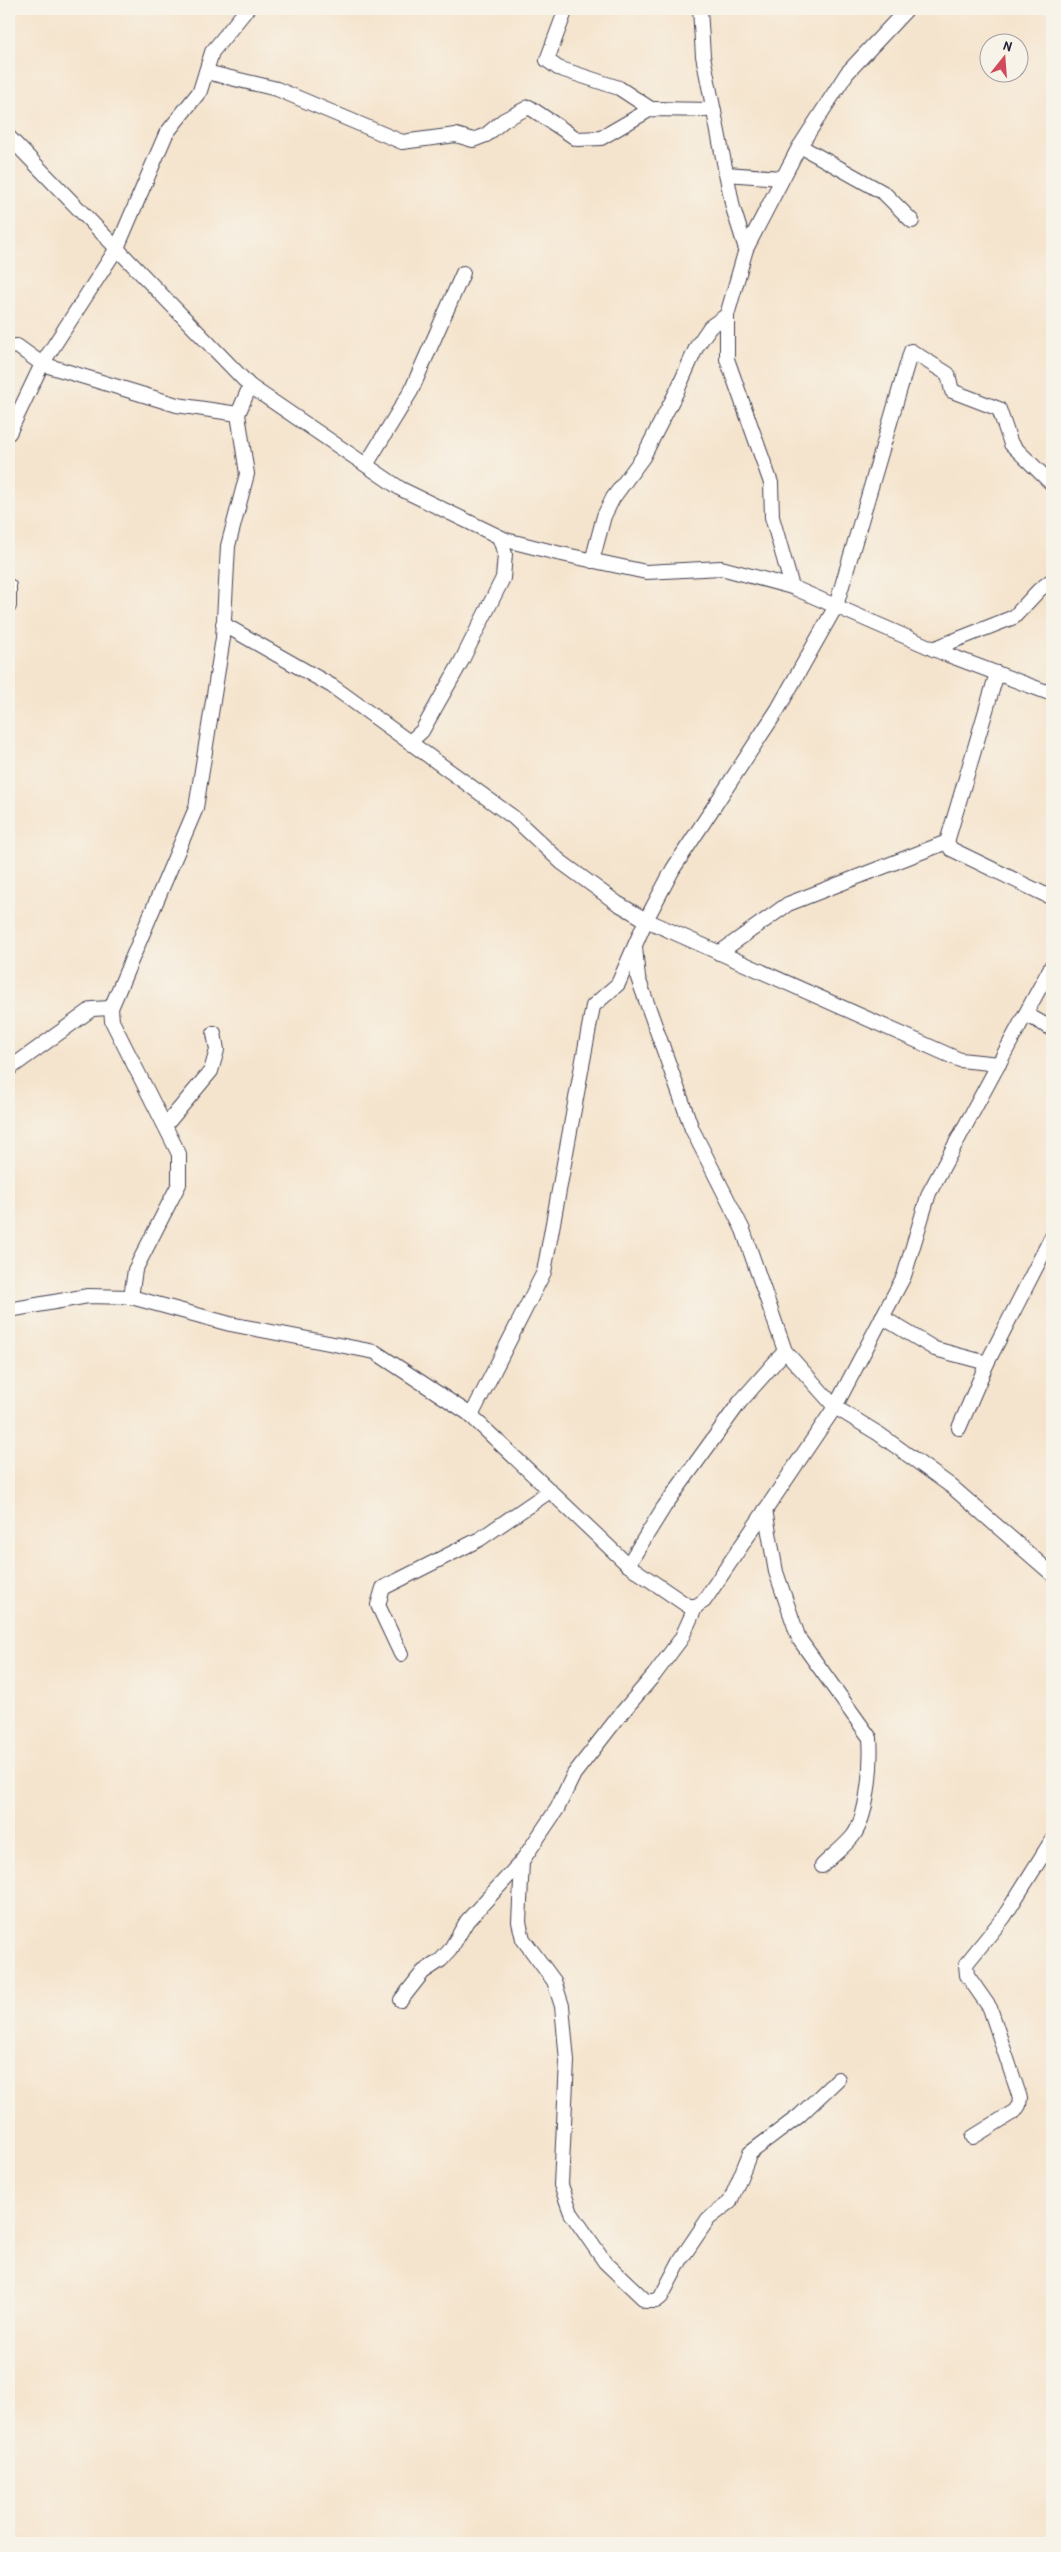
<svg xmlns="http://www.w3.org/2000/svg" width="1061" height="2552" viewBox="0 0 1061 2552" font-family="'Patrick Hand',sans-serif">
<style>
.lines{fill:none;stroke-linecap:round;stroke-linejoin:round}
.minor-casing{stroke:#423f51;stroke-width:16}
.minor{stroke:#fff;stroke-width:14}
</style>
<rect width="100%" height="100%" fill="#f7f3e8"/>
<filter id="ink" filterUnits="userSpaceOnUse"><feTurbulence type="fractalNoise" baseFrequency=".02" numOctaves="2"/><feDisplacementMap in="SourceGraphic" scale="10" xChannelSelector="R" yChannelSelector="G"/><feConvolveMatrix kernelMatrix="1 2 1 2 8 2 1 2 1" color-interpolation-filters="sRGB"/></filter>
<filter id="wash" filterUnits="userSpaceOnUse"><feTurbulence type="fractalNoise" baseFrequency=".0096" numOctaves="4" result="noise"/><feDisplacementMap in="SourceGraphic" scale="20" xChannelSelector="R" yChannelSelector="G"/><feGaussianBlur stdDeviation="1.12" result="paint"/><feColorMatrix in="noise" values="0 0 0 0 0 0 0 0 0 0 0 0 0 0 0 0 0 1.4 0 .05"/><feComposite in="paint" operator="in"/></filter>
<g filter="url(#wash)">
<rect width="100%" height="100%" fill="#f5e4cd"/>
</g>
<g filter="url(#ink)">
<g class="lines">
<g class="minor-casing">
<g id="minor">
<path d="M566 9 547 60 558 68 619 88 651 109"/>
<path d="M700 9 703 56 733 208 746 249"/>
<path d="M206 72 277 89 402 142 456 135 473 140 486 135 504 120 529 107 577 139 601 138 651 109 714 110"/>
<path d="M9 137 250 386 401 489 506 540 557 553 646 572 721 568 792 587 943 653 1052 694"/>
<path d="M800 146 884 193 912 221"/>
<path d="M726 174 782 178"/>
<path d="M9 347 17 346 42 364 177 405 238 414"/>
<path d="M9 433 42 364 117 248 166 134 200 91 212 52 247 9"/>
<path d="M366 465 411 391 463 273"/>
<path d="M592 561 604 516 613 498 643 457 677 391 697 346 710 327 727 315"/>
<path d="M9 586V606"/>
<path d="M792 587 772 517 771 483 727 359V315L746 249 798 149 847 73 907 9"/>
<path d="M223 624 332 686 513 817 561 862 617 903 646 920 960 1060 999 1064"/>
<path d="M933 649 1014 617 1039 590 1052 580"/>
<path d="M410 742 422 731 461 662 503 578 505 554 499 537"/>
<path d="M947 842 951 849 1052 898"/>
<path d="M635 947 638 978 692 1129 743 1230 785 1351 835 1407 879 1434 951 1486 1052 1574"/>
<path d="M719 953 788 904 947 842 997 673"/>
<path d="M1026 1014 1052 1029"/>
<path d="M9 1069 92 1009 111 1008"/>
<path d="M165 1126 211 1071 217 1050 214 1033"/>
<path d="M131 1297 135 1270 179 1184V1154L112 1021 111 1008 196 808 223 638 228 546 247 474 238 414 250 386"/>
<path d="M9 1310 88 1296 131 1297 230 1324 375 1352 468 1413 628 1565 688 1606H696L704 1601 835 1407 904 1276 929 1193 1052 965"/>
<path d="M882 1317 935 1349 987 1363 959 1428"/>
<path d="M987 1363 1052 1236"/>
<path d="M471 1416 544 1272 593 1006 618 984 646 920 673 869 778 709 836 606 911 351 948 374 952 391 999 409 1011 444 1052 484"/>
<path d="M765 1510 776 1572 799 1639 870 1738C872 1763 868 1816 853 1836 844 1847 832 1856 822 1866"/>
<path d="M628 1565 664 1507 740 1402 785 1351"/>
<path d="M401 1654 378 1605 383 1588 480 1539 550 1491"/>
<path d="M522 1861 519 1922 523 1939 554 1981 562 2006 567 2061 561 2185 571 2213 605 2262 646 2301H656L661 2297 681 2259 708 2219 730 2202 750 2153 799 2116 838 2079"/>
<path d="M401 2000 423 1972 441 1960 450 1950 467 1921 522 1861 557 1809 574 1774 620 1715 654 1675 681 1639 696 1606"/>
<path d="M973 2137 1015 2111 1019 2105 1020 2098 990 2008 967 1975 966 1964 1004 1917 1052 1840"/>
</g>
</g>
<use href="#minor" class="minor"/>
</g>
</g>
<rect width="1061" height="2552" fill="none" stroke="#f7f3e8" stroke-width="30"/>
<g transform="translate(1004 58) rotate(17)"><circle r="24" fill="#f7f3e8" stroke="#a29fa3"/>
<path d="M0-4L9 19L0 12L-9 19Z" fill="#d1495b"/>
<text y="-8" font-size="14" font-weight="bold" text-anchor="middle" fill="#22223b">N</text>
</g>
</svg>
